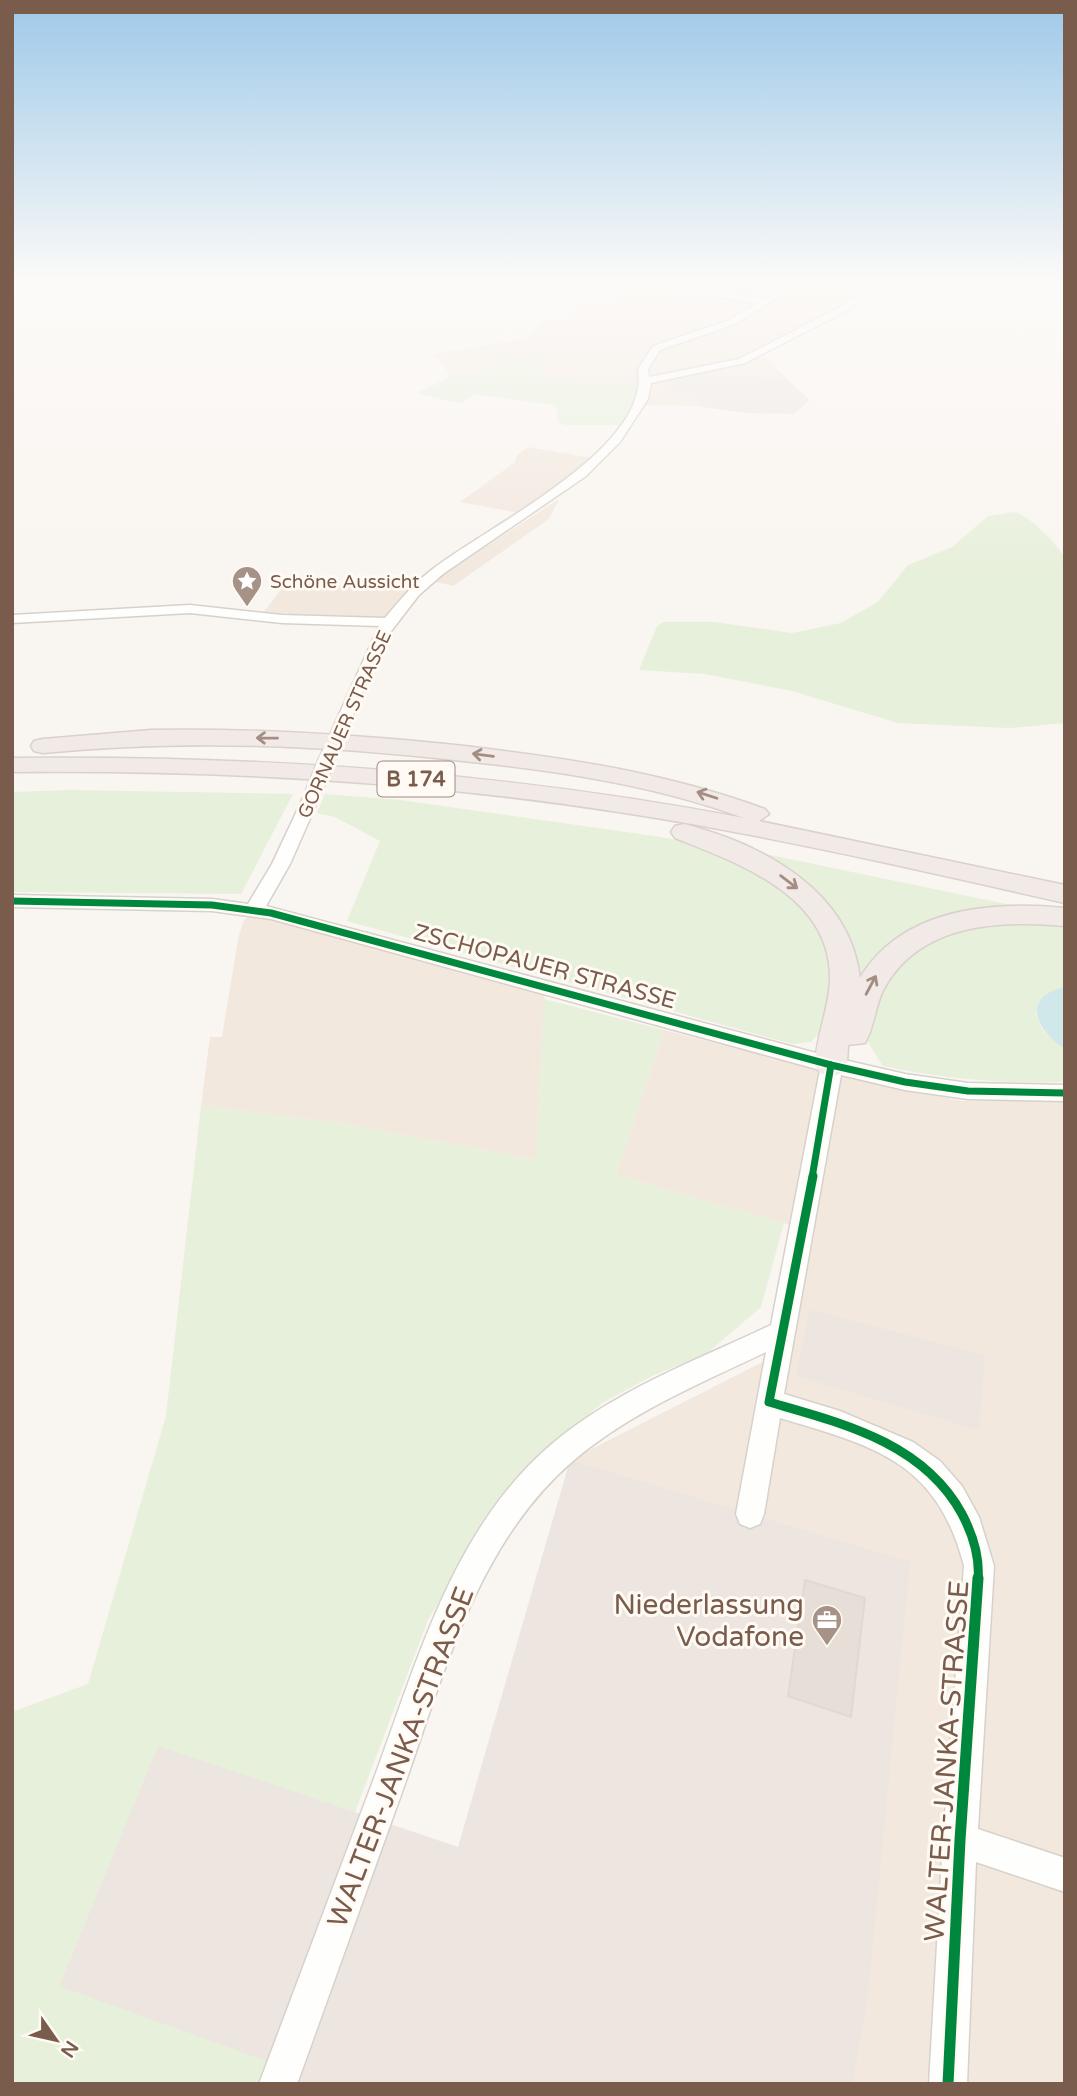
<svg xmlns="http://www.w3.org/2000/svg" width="1077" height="2096" viewBox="0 0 1077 2096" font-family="'Varela Round',sans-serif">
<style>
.residential{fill:#f2e8de}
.industrial{fill:#ede5e0}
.green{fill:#e7f0db}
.water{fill:#d0e8ea}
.building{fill:#e6ded7;stroke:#e2d8d2;stroke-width:2}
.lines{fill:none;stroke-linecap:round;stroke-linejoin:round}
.minor-casing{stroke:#d7d1cb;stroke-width:3}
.highway-casing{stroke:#dad1cc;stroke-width:3}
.minor{fill:#fefefd;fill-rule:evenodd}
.highway{fill:#f2eae7;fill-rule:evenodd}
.minor-bridge-casing{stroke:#d7d1cb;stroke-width:18;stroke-linecap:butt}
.minor-bridge{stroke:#fefefd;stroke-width:16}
.cycleway-far2-casing{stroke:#fffaf3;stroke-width:11}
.cycleway-far1-casing{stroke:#fffaf3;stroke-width:13}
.cycleway-casing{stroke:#fffaf3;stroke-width:16}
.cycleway-far2{stroke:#00873e;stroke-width:7}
.cycleway-far1{stroke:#00873e;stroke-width:9}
.cycleway{stroke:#00873e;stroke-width:11}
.oneway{stroke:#a48e83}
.labels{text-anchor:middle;stroke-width:6;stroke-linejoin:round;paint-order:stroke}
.far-poi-label{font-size:19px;fill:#7a5c4d;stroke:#fffaf3;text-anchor:start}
.far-street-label{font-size:19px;fill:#7a5c4d;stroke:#fffaf3}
.shield{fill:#fffaf3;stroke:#a28b7f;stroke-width:2}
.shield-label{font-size:21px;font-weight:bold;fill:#7a5c4d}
.street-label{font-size:23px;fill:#7a5c4d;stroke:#fffaf3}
.near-poi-label{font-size:28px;fill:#7a5c4d;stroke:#fffaf3;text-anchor:end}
.near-street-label{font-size:28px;fill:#7a5c4d;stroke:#fffaf3}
</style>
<rect width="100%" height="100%" fill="#f9f5f0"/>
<g class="residential">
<path d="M586 283H889L764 355 786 378 686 375 700 394 696 406 635 405 639 384 543 379 479 370 447 378 449 373 433 354 528 338 543 321H565L579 304 609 303 620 296 580 288Z"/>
<path d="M528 447 592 458 578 472 519 513 460 502 515 462 517 455Z"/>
<path d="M559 499 549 519 453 586 433 581Z"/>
<path d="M284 586H411L385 617 263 613Z"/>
<path d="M254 910 545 986 536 1160 345 1124 201 1106 210 1037H222L239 935 244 921Z"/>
<path d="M664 1030 859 1080 962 1101H1065V2084H853L867 2003 570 1460 788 1349 815 1232 616 1175Z"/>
</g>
<g class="industrial">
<path d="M686 375 786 378 810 400 794 414 746 413 696 406 699 394 666 392V379Z"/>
<path d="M810 1310 985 1355 979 1430 796 1376Z"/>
<path d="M570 1460 910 1562 867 2003 853 2084H263L59 1986 158 1745 458 1847Z"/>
</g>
<g class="green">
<path d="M530 359 543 379 640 384 635 405 622 425H565L558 422 557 409 552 405 474 394 461 404 417 393 447 378Z"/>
<path d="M1014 512C1028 514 1059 545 1065 559V723L1009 728 898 723 792 691 705 674 639 670 657 626 664 622H714L792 633 841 623 878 602 908 565 952 547 988 516Z"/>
<path d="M70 790 293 794 241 894 12 892V792Z"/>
<path d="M325 794 400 800 654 836 683 841 736 858 802 904 825 940 834 977 822 1030 811 1042 792 1044 347 921 380 841 335 817 317 813Z"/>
<path d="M747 850 1020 907 976 910 859 983 852 954Z"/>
<path d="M1065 921V987L1036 1012C1039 1031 1050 1038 1065 1049V1082C1003 1084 944 1079 883 1066L865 1038C893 920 963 927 1065 921Z"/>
<path d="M544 999 664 1030 616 1175 784 1223 761 1307 705 1355 654 1375 602 1403 551 1447 501 1499 428 1620 355 1812 158 1746 59 1986 269 2062 263 2084H12V1712L88 1684 166 1416 201 1106 345 1124 536 1160Z"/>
</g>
<path class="water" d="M1065 987V1049C1036 1031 1020 997 1065 987Z"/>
<path class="building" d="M805 1580 865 1598 851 1717 788 1696Z"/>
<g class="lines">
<g class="minor-casing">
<g id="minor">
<path d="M660 283 764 299 790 283H800L735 324 660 350 648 369 649 377 739 359 846 304 870 283H880L852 308 745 363 651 383 648 399 620 442 586 476 443 574 419 595 385 639 333 762 327 764 319 759 379 626 282 623 190 613 12 623V615L190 605 282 615 385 618C400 600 415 582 434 568 488 526 652 448 638 369L653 346 729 320 757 303 663 288Z"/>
<path d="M311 793 319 798 290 864 266 906 831 1057 905 1074 968 1083 1065 1085V1101L968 1099 905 1090 841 1075 784 1394 840 1411 913 1442 940 1461 962 1486 979 1517 994 1566 978 1829 1065 1858V1892L976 1862 967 2084H929L943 1840 964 1566C937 1461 874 1446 780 1418L764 1514 760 1524 750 1528 740 1524 736 1514 766 1352C699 1384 629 1413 573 1461 475 1545 443 1679 401 1795 366 1891 332 1988 297 2084H259C297 1983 335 1882 373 1781 417 1663 452 1528 553 1443 616 1390 697 1360 771 1325L820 1070 271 919 212 911 12 907V895L212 899 248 904 272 864 303 798Z"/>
</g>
</g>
<g class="highway-casing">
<g id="highway">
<path d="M151 730C256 728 360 735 464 746 567 758 667 773 765 809L769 814 759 821 1065 885V903C919 870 773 836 625 813 422 781 217 770 12 772V758C258 755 502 772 744 818 653 785 559 771 463 761 322 745 184 739 43 753L34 751 31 746 34 741 43 739Z"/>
<path d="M684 824C762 844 850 890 860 978 902 908 991 901 1065 908V926C1000 920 921 923 885 987 875 1004 875 1026 865 1043L848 1045 847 1065 842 1073 831 1077 820 1073 815 1065C816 1036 829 1009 830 980 832 896 740 864 675 838L671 832 675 826Z"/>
</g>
</g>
<use href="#minor" class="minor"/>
<use href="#highway" class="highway"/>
<g class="minor-bridge-casing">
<path id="minor-bridge" d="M311 798 327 759"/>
</g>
<use href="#minor-bridge" class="minor-bridge"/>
<g class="cycleway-far2-casing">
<g id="cycleway-far2">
<path d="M12 901 212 905 271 913 831 1065 905 1082 968 1091 1065 1093"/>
<path d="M812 1178 831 1065"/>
</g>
</g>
<g class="cycleway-far1-casing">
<path id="cycleway-far1" d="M813 1176 769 1402C841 1423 923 1442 962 1514 972 1533 980 1557 978 1580"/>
</g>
<g class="cycleway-casing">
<path id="cycleway" d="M948 2084 960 1840 978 1578"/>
</g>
<use href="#cycleway-far2" class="cycleway-far2"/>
<use href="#cycleway-far1" class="cycleway-far1"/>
<use href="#cycleway" class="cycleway"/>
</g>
<defs><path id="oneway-shaft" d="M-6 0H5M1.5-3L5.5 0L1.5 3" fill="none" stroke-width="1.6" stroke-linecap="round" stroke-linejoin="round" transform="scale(1.75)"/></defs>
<g class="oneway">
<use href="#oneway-shaft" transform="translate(267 738) rotate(-179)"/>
<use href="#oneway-shaft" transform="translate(483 755) rotate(-173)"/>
<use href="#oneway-shaft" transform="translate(707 795) rotate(-162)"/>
<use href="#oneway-shaft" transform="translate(789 882) rotate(37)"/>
<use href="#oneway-shaft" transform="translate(871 985) rotate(-62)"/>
</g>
<linearGradient id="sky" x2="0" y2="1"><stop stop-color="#9ec9e9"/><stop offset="0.49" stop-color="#fcfaf8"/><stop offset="1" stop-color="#fcfaf8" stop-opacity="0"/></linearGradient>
<rect width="1077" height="576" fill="url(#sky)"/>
<defs>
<g id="sight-pin" transform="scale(1.575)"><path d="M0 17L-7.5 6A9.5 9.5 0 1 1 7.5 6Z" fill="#a69286" stroke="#fffaf3"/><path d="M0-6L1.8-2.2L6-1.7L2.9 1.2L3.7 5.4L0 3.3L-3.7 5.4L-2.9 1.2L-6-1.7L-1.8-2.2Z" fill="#fff"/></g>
<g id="office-pin" transform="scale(1.575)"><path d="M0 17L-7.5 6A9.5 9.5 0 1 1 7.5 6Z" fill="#a69286" stroke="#fffaf3"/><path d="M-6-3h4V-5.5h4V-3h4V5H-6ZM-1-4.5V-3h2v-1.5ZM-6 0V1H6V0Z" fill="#fff"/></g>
</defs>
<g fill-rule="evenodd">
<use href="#sight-pin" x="247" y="581"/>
<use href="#office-pin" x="827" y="1620"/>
</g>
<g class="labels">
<g class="far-poi-label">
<text x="270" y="588">Schöne Aussicht</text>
</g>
<g class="far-street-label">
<text transform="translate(344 724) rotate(-66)" y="7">GORNAUER STRASSE</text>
</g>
<rect class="shield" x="377.5" y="761.5" width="77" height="35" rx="5"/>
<g class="shield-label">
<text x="416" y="786">B 174</text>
</g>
<g class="street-label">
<text transform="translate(545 966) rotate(15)" y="8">ZSCHOPAUER STRASSE</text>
</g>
<g class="near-poi-label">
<text x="804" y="1614">Niederlassung<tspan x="804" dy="32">Vodafone</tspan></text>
</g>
<g class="near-street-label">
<text transform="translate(400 1757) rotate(-69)" y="10">WALTER-JANKA-STRASSE</text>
<text transform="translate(946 1761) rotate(-86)" y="10">WALTER-JANKA-STRASSE</text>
</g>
</g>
<rect width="1077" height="2096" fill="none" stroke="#7a5c4d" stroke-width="28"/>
<g transform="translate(56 2040) rotate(124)" stroke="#fffaf3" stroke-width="5" paint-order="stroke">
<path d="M0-5L12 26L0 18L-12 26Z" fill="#7a5c4d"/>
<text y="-10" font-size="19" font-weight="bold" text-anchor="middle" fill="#7a5c4d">N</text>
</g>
</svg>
